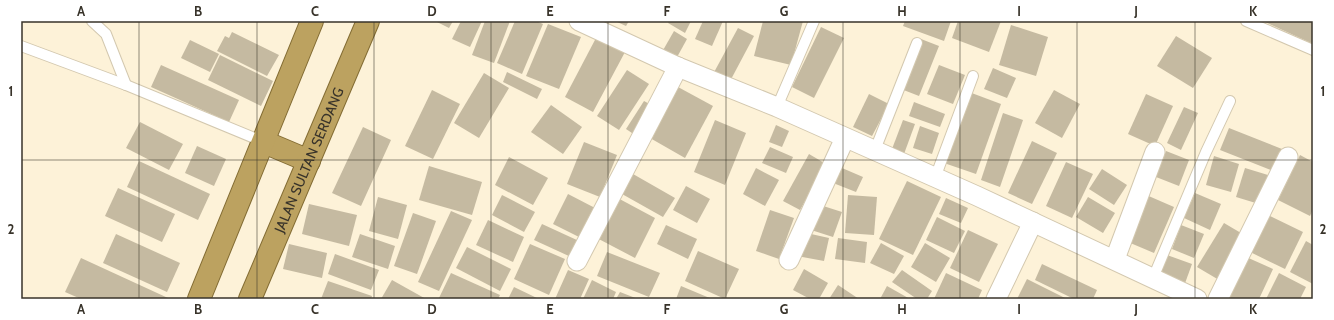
<svg xmlns="http://www.w3.org/2000/svg" width="1334" height="320" viewBox="0 0 1334 320" font-family="Cabin,sans-serif">
<style>
.building{fill:#c5baa1}
.lines{fill:none;stroke-linecap:round;stroke-linejoin:round}
.service-casing{stroke:#d3c8af;stroke-width:12}
.minor-casing{stroke:#d3c8af;stroke-width:21}
.trunk-casing{stroke:#836c33;stroke-width:24}
.service{stroke:#fff;stroke-width:10}
.minor{stroke:#fff;stroke-width:19}
.trunk{stroke:#bca260;stroke-width:22}
.grid{fill:none;stroke:#38332a;stroke-width:1;stroke-opacity:0.55}
.labels{text-anchor:middle;stroke-width:4;stroke-linejoin:round;paint-order:stroke}
.street-label{font-size:14px;fill:#38332a;stroke:#fff}
.neatline{fill:none;stroke:#38332a;stroke-width:1.5}
.grid-label{font-size:13px;text-anchor:middle;font-weight:bold;fill:#38332a}
</style>
<rect width="100%" height="100%" fill="#fdf2d8"/>
<g class="building">
<path d="M435 21H453L449 28Z"/>
<path d="M461 21H482L470 47 452 39Z"/>
<path d="M485 21H510L494 63 472 55Z"/>
<path d="M515 21H536L543 24 522 74 497 63Z"/>
<path d="M615 21H629L626 26Z"/>
<path d="M669 21H691L685 33 668 23Z"/>
<path d="M703 21H723L712 46 695 39Z"/>
<path d="M763 21H803L791 65 754 56Z"/>
<path d="M905 21H951L944 41 903 26Z"/>
<path d="M958 21H1001L989 52 952 38Z"/>
<path d="M1263 21H1313V44Z"/>
<path d="M548 24 581 37 559 89 526 76Z"/>
<path d="M1011 25 1048 37 1036 76 999 65Z"/>
<path d="M821 27 844 38 814 98 792 87Z"/>
<path d="M738 28 754 36 728 85 712 76Z"/>
<path d="M674 31 687 39 676 59 662 52Z"/>
<path d="M232 32 279 55 267 76 217 51 225 36 229 38Z"/>
<path d="M1176 36 1212 58 1193 88 1157 66Z"/>
<path d="M596 38 625 52 593 112 565 97Z"/>
<path d="M921 39 939 46 919 96 901 89Z"/>
<path d="M190 40 219 54 210 72 181 58Z"/>
<path d="M220 55 273 81 261 106 208 80Z"/>
<path d="M161 65 239 100 229 122 151 87Z"/>
<path d="M939 65 965 75 953 104 927 94Z"/>
<path d="M993 68 1016 78 1007 98 984 89Z"/>
<path d="M627 70 649 84 619 130 597 116Z"/>
<path d="M507 72 542 89 537 99 503 82Z"/>
<path d="M484 73 509 88 479 138 454 123Z"/>
<path d="M678 87 713 106 685 158 650 138Z"/>
<path d="M432 90 460 104 433 159 405 146Z"/>
<path d="M1054 90 1080 104 1062 138 1035 123Z"/>
<path d="M969 92 1001 104 976 174 944 163Z"/>
<path d="M869 94 889 104 872 136 853 127Z"/>
<path d="M1146 94 1173 106 1155 146 1128 134Z"/>
<path d="M644 101 653 106 635 135 626 129Z"/>
<path d="M914 102 945 114 940 127 909 116Z"/>
<path d="M551 105 582 127 563 154 531 132Z"/>
<path d="M1184 107 1198 113 1181 150 1167 143Z"/>
<path d="M1003 113 1023 120 1000 187 981 180Z"/>
<path d="M715 120 746 133 725 185 694 172Z"/>
<path d="M903 120 915 124 904 154 892 149Z"/>
<path d="M140 122 183 144 169 170 126 148Z"/>
<path d="M776 125 789 131 782 147 769 142Z"/>
<path d="M920 126 939 133 932 154 913 148Z"/>
<path d="M363 127 391 140 361 206 332 193Z"/>
<path d="M1229 128 1287 151 1278 173 1220 150Z"/>
<path d="M1032 141 1057 153 1032 204 1008 193Z"/>
<path d="M584 142 617 155 600 197 567 184Z"/>
<path d="M197 146 226 159 214 186 185 173Z"/>
<path d="M770 147 793 157 786 173 762 163Z"/>
<path d="M1166 151 1189 160 1179 186 1156 177Z"/>
<path d="M809 154 826 164 800 210 783 201Z"/>
<path d="M1300 155 1313 162V209L1310 216 1278 200Z"/>
<path d="M1214 156 1239 164 1231 192 1206 185Z"/>
<path d="M509 157 548 178 533 205 495 185Z"/>
<path d="M139 161 210 194 198 220 127 187Z"/>
<path d="M1066 162 1093 174 1072 218 1046 206Z"/>
<path d="M835 165 863 177 856 192 828 181Z"/>
<path d="M429 166 482 182 472 215 419 200Z"/>
<path d="M756 168 779 180 765 206 743 194Z"/>
<path d="M1245 168 1268 175 1259 204 1236 197Z"/>
<path d="M1102 169 1127 185 1114 205 1089 189Z"/>
<path d="M633 174 675 198 663 217 622 194Z"/>
<path d="M907 181 941 197 913 255 879 239Z"/>
<path d="M686 186 710 199 697 223 673 210Z"/>
<path d="M118 188 175 214 162 242 105 216Z"/>
<path d="M1195 193 1221 204 1210 230 1184 218Z"/>
<path d="M568 194 597 209 581 238 553 224Z"/>
<path d="M1144 194 1174 207 1154 253 1128 242Z"/>
<path d="M502 195 535 212 524 232 492 215Z"/>
<path d="M848 195 877 197 874 235 845 233Z"/>
<path d="M614 196 655 218 635 258 593 236Z"/>
<path d="M378 197 407 205 398 239 369 231Z"/>
<path d="M1088 197 1115 213 1103 233 1076 217Z"/>
<path d="M946 198 968 208 961 223 939 214Z"/>
<path d="M309 204 357 215 349 246 302 234Z"/>
<path d="M817 204 842 212 833 237 808 229Z"/>
<path d="M770 210 794 218 779 259 756 251Z"/>
<path d="M451 211 472 220 439 291 418 282Z"/>
<path d="M413 213 436 221 417 274 394 266Z"/>
<path d="M1264 213 1303 232 1285 269 1246 250Z"/>
<path d="M937 217 965 231 954 253 926 240Z"/>
<path d="M488 220 524 237 513 262 476 245Z"/>
<path d="M1224 223 1246 236 1219 280 1197 267Z"/>
<path d="M542 224 579 241 571 257 534 240Z"/>
<path d="M666 225 697 239 688 259 657 244Z"/>
<path d="M1181 225 1204 234 1194 258 1172 249Z"/>
<path d="M968 230 998 244 979 282 950 268Z"/>
<path d="M802 232 829 238 824 261 797 256Z"/>
<path d="M116 234 180 263 167 292 103 263Z"/>
<path d="M360 234 395 246 388 269 352 257Z"/>
<path d="M838 238 867 242 865 263 835 259Z"/>
<path d="M1306 241 1313 245V284L1290 272Z"/>
<path d="M881 243 904 256 894 274 870 263Z"/>
<path d="M925 243 950 258 936 282 911 267Z"/>
<path d="M289 244 327 253 322 278 283 269Z"/>
<path d="M530 244 565 259 549 295 514 279Z"/>
<path d="M467 247 511 269 500 291 456 268Z"/>
<path d="M698 251 739 269 725 299 685 281Z"/>
<path d="M607 252 660 273 649 297 597 276Z"/>
<path d="M335 254 379 270 371 290 328 274Z"/>
<path d="M1167 255 1192 264 1184 286 1158 277Z"/>
<path d="M1244 256 1273 269 1259 299H1224Z"/>
<path d="M81 258 168 298 81 299 65 292Z"/>
<path d="M1042 264 1097 290 1093 299H1074L1035 280Z"/>
<path d="M804 269 828 283 819 299H810L793 290Z"/>
<path d="M568 270 589 279 580 299H555Z"/>
<path d="M902 270 932 291 927 299H917L892 282Z"/>
<path d="M451 273 500 295 498 299 439 298Z"/>
<path d="M946 273 982 290 978 299H934Z"/>
<path d="M1279 273 1306 287 1300 299H1266Z"/>
<path d="M1027 279 1067 299H1017Z"/>
<path d="M392 280 426 299H381Z"/>
<path d="M592 280 616 292 613 299H583Z"/>
<path d="M328 281 372 296 371 299H321Z"/>
<path d="M838 285 859 299H829Z"/>
<path d="M681 286 712 299H676Z"/>
<path d="M887 286 910 299H880Z"/>
<path d="M514 287 539 299H508Z"/>
<path d="M620 292 638 299H616Z"/>
</g>
<g class="lines">
<g class="service-casing">
<g id="service">
<path d="M92 21 106 34 126 85"/>
<path d="M1246 21 1313 50"/>
<path d="M21 46 126 85 264 142"/>
<path d="M777 107 814 21"/>
<path d="M875 150 917 43"/>
<path d="M935 178 973 76"/>
<path d="M1153 278 1206 152 1230 101"/>
</g>
</g>
<g class="minor-casing">
<g id="minor">
<path d="M579 21 678 67 777 107 977 196 1197 299"/>
<path d="M1115 259 1155 152"/>
<path d="M789 260 845 138"/>
<path d="M577 261 678 67"/>
<path d="M996 299 1033 222"/>
<path d="M1218 299 1288 157"/>
</g>
</g>
<g class="trunk-casing">
<g id="trunk">
<path d="M264 142 309 161"/>
<path d="M199 299 312 21"/>
<path id="s1" d="M250 299 368 21"/>
</g>
</g>
<use href="#service" class="service"/>
<use href="#minor" class="minor"/>
<use href="#trunk" class="trunk"/>
</g>
<path class="grid" d="M139 21V299M257 21V299M374 21V299M491 21V299M608 21V299M726 21V299M843 21V299M960 21V299M1077 21V299M1195 21V299M21 160H1313"/>
<g class="labels">
<g class="street-label">
<text dy="5" stroke="none"><textPath href="#s1" startOffset="151">JALAN SULTAN SERDANG</textPath></text>
</g>
</g>
<rect width="1334" height="320" fill="none" stroke="#ffffff" stroke-width="44"/>
<rect x="22" y="22" width="1290" height="276" class="neatline"/>
<g class="grid-label">
<text x="81" y="16">A</text>
<text x="198" y="16">B</text>
<text x="315" y="16">C</text>
<text x="432" y="16">D</text>
<text x="550" y="16">E</text>
<text x="667" y="16">F</text>
<text x="784" y="16">G</text>
<text x="902" y="16">H</text>
<text x="1019" y="16">I</text>
<text x="1136" y="16">J</text>
<text x="1253" y="16">K</text>
<text x="11" y="96">1</text>
<text x="1323" y="96">1</text>
<text x="11" y="234">2</text>
<text x="1323" y="234">2</text>
<text x="81" y="314">A</text>
<text x="198" y="314">B</text>
<text x="315" y="314">C</text>
<text x="432" y="314">D</text>
<text x="550" y="314">E</text>
<text x="667" y="314">F</text>
<text x="784" y="314">G</text>
<text x="902" y="314">H</text>
<text x="1019" y="314">I</text>
<text x="1136" y="314">J</text>
<text x="1253" y="314">K</text>
</g>
</svg>
